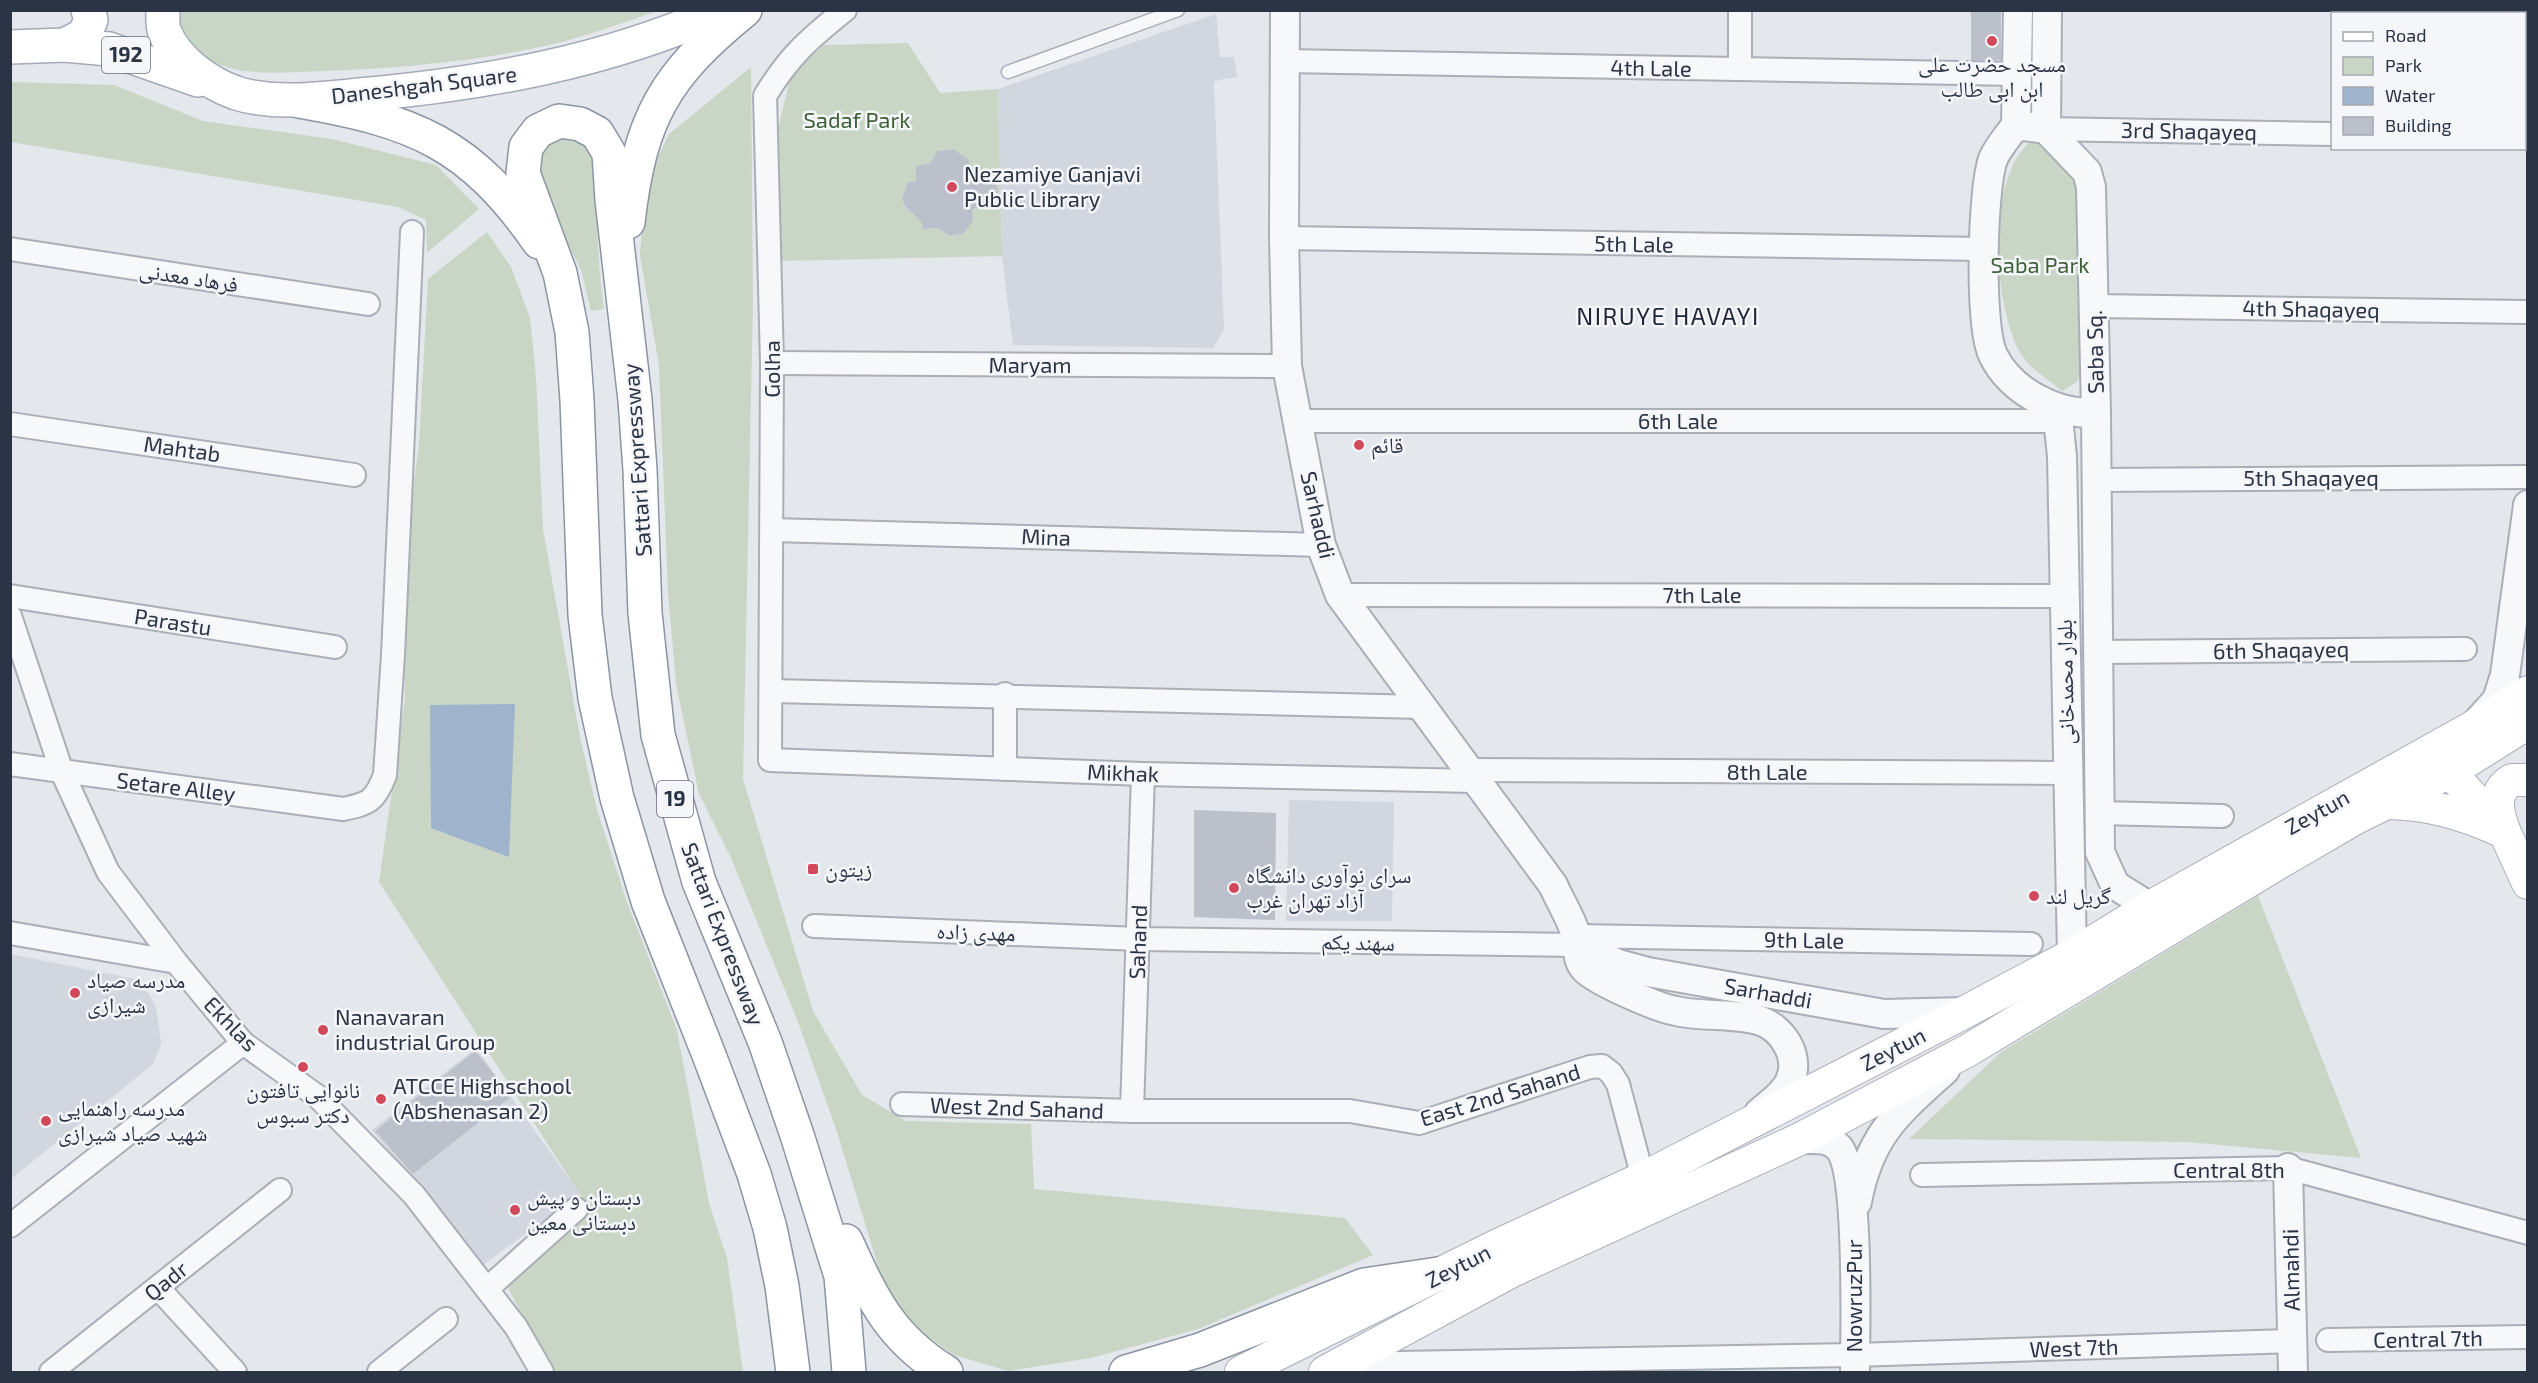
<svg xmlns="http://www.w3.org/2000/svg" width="2538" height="1383" viewBox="0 0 2538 1383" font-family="'Exo 2','Noto Naskh Arabic',sans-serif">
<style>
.built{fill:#d2d6de}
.green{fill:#c9d6c5;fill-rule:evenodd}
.water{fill:#9fb4cc}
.building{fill:#bbc0ca}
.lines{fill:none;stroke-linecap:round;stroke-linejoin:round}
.service-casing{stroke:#a9aeb7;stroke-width:15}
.minor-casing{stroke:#a9aeb7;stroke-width:26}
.tertiary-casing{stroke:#a9aeb7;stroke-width:32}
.secondary-casing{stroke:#a9aeb7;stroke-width:34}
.primary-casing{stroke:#a3abb8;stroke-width:36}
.trunk-casing{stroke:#8b94a3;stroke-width:36}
.service{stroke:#f7f8fa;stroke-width:12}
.minor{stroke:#f7f8fa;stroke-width:22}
.tertiary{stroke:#f7f8fa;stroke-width:28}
.secondary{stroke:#fff;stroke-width:32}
.primary{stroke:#fff;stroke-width:33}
.trunk{stroke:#fff;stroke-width:33}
.poi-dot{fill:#d1495b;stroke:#f4f6f9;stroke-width:2}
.labels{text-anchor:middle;stroke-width:5;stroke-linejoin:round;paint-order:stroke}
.shield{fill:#f4f6f9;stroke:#676e7b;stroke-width:1.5}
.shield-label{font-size:21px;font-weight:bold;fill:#2b3445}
.poi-label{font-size:22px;fill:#2b3445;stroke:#f4f6f9;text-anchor:start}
.street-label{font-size:22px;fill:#2b3445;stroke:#f4f6f9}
.park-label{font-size:22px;fill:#3f6138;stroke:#f4f6f9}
.neighbourhood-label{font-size:24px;letter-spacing:1.5px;fill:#1d2536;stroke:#f4f6f9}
</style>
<rect width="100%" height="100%" fill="#e4e7ec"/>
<g class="built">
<path d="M1216 14 1220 57H1234L1237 77 1214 81 1224 330 1213 348 1013 345 1002 256 998 89Z"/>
<path d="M1289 800 1394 802 1392 921H1286Z"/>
<path d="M10 954 140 980 156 1007 161 1044 153 1064 11 1179Z"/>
<path d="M476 1048 580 1194 479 1268 450 1226 372 1130Z"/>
</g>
<g class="green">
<path d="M177 11H658C621 23 583 38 545 46 472 62 398 68 323 71 288 72 248 77 215 63 192 53 180 34 177 11Z"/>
<path d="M908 43 940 93 998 89 1002 256 781 261 776 137 791 75 824 45ZM954 149 969 160V170H983L995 179 998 193 988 206 972 209 963 234 949 236 920 216H915L904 205 902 198 908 182 916 181V166L930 163 937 151Z"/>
<path d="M751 67 753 302 743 779 813 1011 862 1095 906 1121 1031 1124 1034 1189 1345 1218 1373 1255 1198 1329 1091 1358 1008 1371 954 1355 918 1330 887 1295 836 1129 798 1022 731 858 699 794 676 684 668 593 659 366 640 255 645 184 669 134Z"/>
<path d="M10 82 114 85 203 121 332 139 436 165 479 209 427 253 426 220 398 207 11 142Z"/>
<path d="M558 134 591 145C598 200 596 254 604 309L591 311 581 270 542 193 535 157Z"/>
<path d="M2034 139 2060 163 2082 192V371L2077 382 2062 391C2050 380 2029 368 2021 354 1993 307 1984 173 2034 139Z"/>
<path d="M487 232 511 267 530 318 536 376 543 529 580 737 597 810 628 905 677 1030 709 1203 727 1258 743 1372H552L505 1282 590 1210 379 882 405 698 402 568 419 445 428 279Z"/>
<path d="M2258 896 2361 1158 2188 1142 1909 1139 2001 1052Z"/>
</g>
<path class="water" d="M515 704 509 857 431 828 430 705Z"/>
<g class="building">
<rect x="1971" y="10" width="30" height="50"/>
<path d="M954 149 969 160V170H983L995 180 998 193 988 206 972 209 973 221 963 234 949 236 938 228 923 229 922 223 904 205 902 198 908 182 916 181V166L930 163 937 151Z"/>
<path d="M1194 810 1276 813 1275 920 1194 917Z"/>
<path d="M475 1051 512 1096 413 1174 375 1131Z"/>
</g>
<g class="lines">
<g class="service-casing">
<path id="service" d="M1008 72 1178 10"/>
</g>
<g class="minor-casing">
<g id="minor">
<path d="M845 10C809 39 789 56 765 96L772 363 770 760 1143 774 1476 781"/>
<path d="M1284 61 2017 74"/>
<path d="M1740 69V10"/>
<path d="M2046 129 2332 134"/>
<path d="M2524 137H2528"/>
<path d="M1284 238 1984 249"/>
<path d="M10 249 368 304"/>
<path d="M2094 306 2528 312"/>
<path d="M772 363 1287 366"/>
<path d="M1298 421H2058"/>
<path d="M10 424 354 475"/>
<path d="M2095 480 2528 477"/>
<path d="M772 530 1321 545"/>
<path d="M1340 595 2064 596"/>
<path d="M10 596 335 647"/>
<path d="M10 616 62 772 108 872 176 962 243 1043 317 1096 414 1195 516 1327 542 1372"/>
<path d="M2096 652 2465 649"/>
<path d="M772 691 1421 707"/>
<path d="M10 764 343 809C369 804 375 801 385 775L393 655 412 232"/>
<path d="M1005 769V694"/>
<path d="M1468 770 2066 773"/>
<path d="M2100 813 2222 816"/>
<path d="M814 926 1138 939 1577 945"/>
<path d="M10 933 176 962"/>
<path d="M1577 936 2031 944"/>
<path d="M902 1104 1132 1111H1350L1419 1123 1590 1067 1602 1066 1611 1073 1618 1084 1643 1178"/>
<path d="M1132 1111 1143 774"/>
<path d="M1922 1175 2288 1168 2528 1233"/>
<path d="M10 1226 243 1043"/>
<path d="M158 1288 235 1372"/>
<path d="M488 1288 576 1209"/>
<path d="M2328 1340 2528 1337"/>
<path d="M1343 1364 1855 1355 2292 1341"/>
<path d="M51 1372 280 1190"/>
<path d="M379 1372 446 1319"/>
</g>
</g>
<g class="tertiary-casing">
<g id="tertiary">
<path d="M1285 10 1284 238 1287 366 1321 545 1340 595 1553 885C1560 901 1571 918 1576 935 1579 946 1576 960 1585 969 1598 982 1658 1008 1676 1011 1702 1017 1732 1013 1758 1020 1782 1027 1801 1056 1790 1081 1784 1095 1769 1104 1759 1113"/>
<path d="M2016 125 2046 129 2087 172 2091 187 2096 413C2057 415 2011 392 1993 355 1979 326 1982 190 1993 159 1998 147 2009 135 2016 125Z"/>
<path d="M2016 125 2018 10"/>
<path d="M2046 129 2047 10"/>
<path d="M2057 409 2062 456 2072 955"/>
<path d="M2096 413 2100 852 2115 885 2150 907"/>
<path d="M2478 721 2497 700 2505 675 2528 505"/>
<path d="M1577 945 1618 964 1648 972 1884 1014 1965 1012"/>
<path d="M1800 1139C1814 1139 1829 1137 1839 1148 1860 1174 1855 1333 1855 1372"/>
<path d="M2288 1168 2293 1372"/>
<path d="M1857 1202C1869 1136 1897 1113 1945 1070"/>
</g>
</g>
<g class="secondary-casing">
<g id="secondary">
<path d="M2440 753 2450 772 2505 833 2528 883"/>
<path d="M2388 803C2429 804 2461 813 2499 830"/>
<path d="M2505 833C2498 814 2491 792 2512 780H2528"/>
<path d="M1241 1372 1494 1247 1643 1178 1965 1012 2072 955 2150 907 2471 728 2528 692"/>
<path d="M1325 1372 1512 1271 1800 1139 1967 1051 2282 861 2356 818 2450 772 2528 723"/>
</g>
</g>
<g class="primary-casing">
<g id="primary">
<path d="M163 10C163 17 162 27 165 33 177 61 208 83 236 93 273 105 321 99 359 95 483 84 607 62 722 10"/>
<path d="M65 45 84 35 91 20 88 10"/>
<path d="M10 47 65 45 109 49 198 80"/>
</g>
</g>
<g class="trunk-casing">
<g id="trunk">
<path d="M299 101C415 121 470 143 539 242"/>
<path d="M628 222C640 118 664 76 745 10"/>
<path d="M846 1241C872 1298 890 1338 946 1372"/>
<path d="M793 1372 782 1286 770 1228 754 1174 709 1055 648 901 617 798 595 698 585 615 577 400 572 332 560 273 523 173 526 147 538 131 559 121 580 124 597 133 609 153 612 200 635 400 640 470 645 613 658 735 699 882 765 1042 797 1135 841 1276 849 1372"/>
<path d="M1126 1372 1200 1350 1364 1285 1445 1273"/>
</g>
</g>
<use href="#service" class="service"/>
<use href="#minor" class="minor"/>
<use href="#tertiary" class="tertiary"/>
<use href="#secondary" class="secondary"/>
<use href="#primary" class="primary"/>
<use href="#trunk" class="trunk"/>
</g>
<g class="poi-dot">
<circle cx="1992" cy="41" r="6"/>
<circle cx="952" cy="187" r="6"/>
<circle cx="1359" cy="445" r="6"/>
<rect x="807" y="863" width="12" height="12" rx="3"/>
<circle cx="1234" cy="888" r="6"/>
<circle cx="2034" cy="896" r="6"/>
<circle cx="75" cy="993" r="6"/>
<circle cx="323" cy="1030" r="6"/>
<circle cx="303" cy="1067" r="6"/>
<circle cx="381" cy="1099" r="6"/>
<circle cx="46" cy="1121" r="6"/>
<circle cx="515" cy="1210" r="6"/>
</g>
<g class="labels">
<g class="shield">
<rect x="102" y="37" width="48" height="36" rx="4.5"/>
<rect x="657" y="781" width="36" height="36" rx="4.5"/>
</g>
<g class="shield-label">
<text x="126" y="62">192</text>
<text x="675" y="806">19</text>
</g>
<g class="poi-label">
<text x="1992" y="72" text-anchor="middle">مسجد حضرت علی<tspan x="1992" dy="25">ابن ابی طالب</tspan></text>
<text x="964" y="182">Nezamiye Ganjavi<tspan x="964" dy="25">Public Library</tspan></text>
<text x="1371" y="453">قائم</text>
<text x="825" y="877">زیتون</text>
<text x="1246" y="883">سرای نوآوری دانشگاه<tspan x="1246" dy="25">آزاد تهران غرب</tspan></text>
<text x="2046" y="904">گریل لند</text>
<text x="87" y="988">مدرسه صیاد<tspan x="87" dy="25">شیرازی</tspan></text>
<text x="335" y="1025">Nanavaran<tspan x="335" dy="25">industrial Group</tspan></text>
<text x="393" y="1094">ATCCE Highschool<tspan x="393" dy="25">(Abshenasan 2)</tspan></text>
<text x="303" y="1098" text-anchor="middle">نانوایی تافتون<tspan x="303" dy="25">دکتر سبوس</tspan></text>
<text x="58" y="1116">مدرسه راهنمايی<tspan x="58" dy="25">شهيد صياد شيرازی</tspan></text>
<text x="527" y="1205">دبستان و پیش<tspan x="527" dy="25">دبستانی معین</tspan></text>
</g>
<g class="street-label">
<text transform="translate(1651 68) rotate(1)" y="8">4th Lale</text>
<text transform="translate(424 85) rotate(-7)" y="8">Daneshgah Square</text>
<text transform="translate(2189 131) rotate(1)" y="8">3rd Shaqayeq</text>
<text transform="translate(1634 244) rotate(1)" y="8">5th Lale</text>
<text transform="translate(189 277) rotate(9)" y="8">فرهاد معدنی</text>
<text transform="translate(2311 309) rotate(1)" y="8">4th Shaqayeq</text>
<text transform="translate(2095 352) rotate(-91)" y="8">Saba Sq.</text>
<text x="1030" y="373">Maryam</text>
<text transform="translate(772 369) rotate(-90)" y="8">Golha</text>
<text x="1678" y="429">6th Lale</text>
<text transform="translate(182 449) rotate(8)" y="8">Mahtab</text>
<text transform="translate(637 460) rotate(-94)" y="8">Sattari Expressway</text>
<text x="2311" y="486">5th Shaqayeq</text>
<text transform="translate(1318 515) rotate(77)" y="8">Sarhaddi</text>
<text transform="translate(1046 537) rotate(2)" y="8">Mina</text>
<text x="1702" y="603">7th Lale</text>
<text transform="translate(173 622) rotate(9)" y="8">Parastu</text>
<text transform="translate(2281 650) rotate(-1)" y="8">6th Shaqayeq</text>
<text transform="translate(2065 682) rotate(-91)" y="8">بلوار محمدخانی</text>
<text x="1767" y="780">8th Lale</text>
<text transform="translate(1123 773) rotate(2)" y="8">Mikhak</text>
<text transform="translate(176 787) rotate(7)" y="8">Setare Alley</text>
<text transform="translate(2317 812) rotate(-29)" y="8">Zeytun</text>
<text transform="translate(976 932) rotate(2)" y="8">مهدی زاده</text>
<text transform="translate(723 934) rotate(69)" y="8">Sattari Expressway</text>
<text transform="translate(1804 940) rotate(1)" y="8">9th Lale</text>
<text transform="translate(1138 942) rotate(-88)" y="8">Sahand</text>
<text transform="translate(1358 942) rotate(1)" y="8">سهند يكم</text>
<text transform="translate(1768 993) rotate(10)" y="8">Sarhaddi</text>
<text transform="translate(231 1024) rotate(46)" y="8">Ekhlas</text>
<text transform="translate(1893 1049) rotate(-27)" y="8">Zeytun</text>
<text transform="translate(1500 1095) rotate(-17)" y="8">East 2nd Sahand</text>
<text transform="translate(1017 1108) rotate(2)" y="8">West 2nd Sahand</text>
<text x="2229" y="1178">Central 8th</text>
<text transform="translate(1458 1266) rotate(-27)" y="8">Zeytun</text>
<text transform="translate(2291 1270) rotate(-91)" y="8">Almahdi</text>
<text transform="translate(166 1281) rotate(-39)" y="8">Qadr</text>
<text transform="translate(1854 1296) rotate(-90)" y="8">NowruzPur</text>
<text transform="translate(2428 1339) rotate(-1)" y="8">Central 7th</text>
<text transform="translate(2074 1348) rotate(-2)" y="8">West 7th</text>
</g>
<g class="park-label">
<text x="857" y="128">Sadaf Park</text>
<text x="2040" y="273">Saba Park</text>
</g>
<g class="neighbourhood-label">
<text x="1668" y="325">NIRUYE HAVAYI</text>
</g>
</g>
<rect width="2538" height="1383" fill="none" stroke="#2b3445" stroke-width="24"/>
<rect x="2331" y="12" width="195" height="138" fill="#f4f6f9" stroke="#a4a8b1" stroke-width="1.5"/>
<rect x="2343" y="32" width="30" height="9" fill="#ffffff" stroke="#a4a8b1" stroke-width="1.5"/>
<text x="2385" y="42" font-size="18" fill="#2b3445">Road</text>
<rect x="2343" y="57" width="30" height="18" fill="#c9d6c5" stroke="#a4a8b1" stroke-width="1.5"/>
<text x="2385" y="72" font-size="18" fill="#2b3445">Park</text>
<rect x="2343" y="87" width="30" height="18" fill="#9fb4cc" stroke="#a4a8b1" stroke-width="1.5"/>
<text x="2385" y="102" font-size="18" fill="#2b3445">Water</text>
<rect x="2343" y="117" width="30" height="18" fill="#bbc0ca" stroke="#a4a8b1" stroke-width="1.5"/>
<text x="2385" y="132" font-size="18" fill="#2b3445">Building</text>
</svg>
